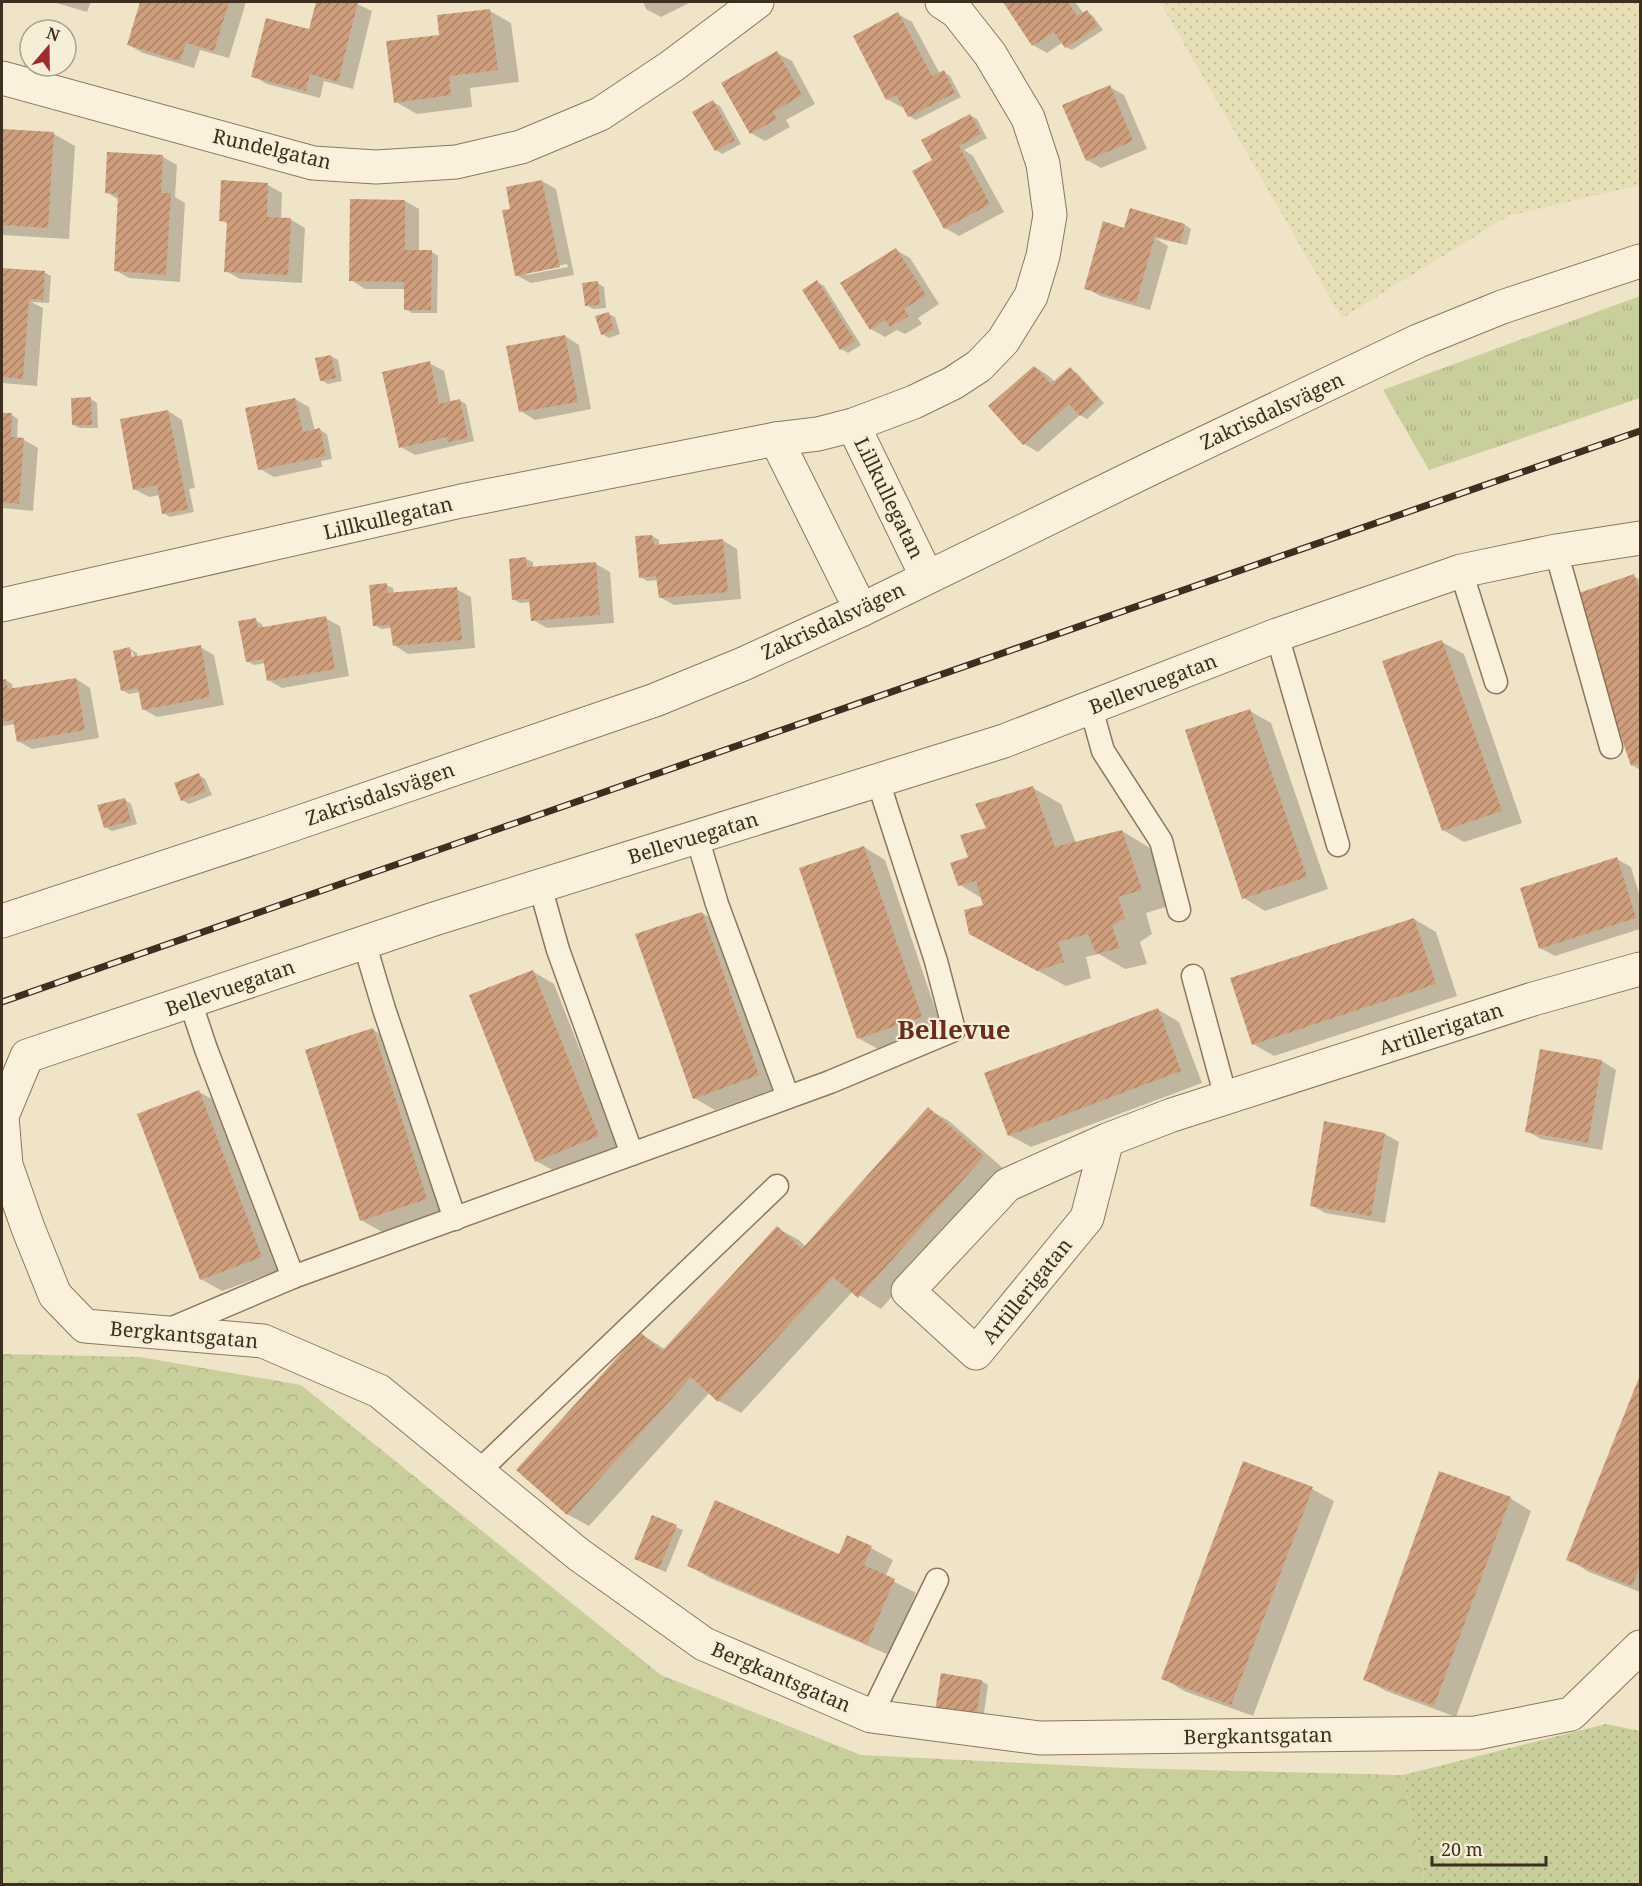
<svg xmlns="http://www.w3.org/2000/svg" width="1642" height="1886" viewBox="0 0 1642 1886" font-family="'Noto Serif',serif">
<style>
.farmland{fill:url(#farmland-dots)}
.grass{fill:url(#grass-tufts)}
.forest{fill:url(#forest-crowns)}
.park{fill:url(#park-dots)}
.shadow{fill:#0003;fill-rule:evenodd}
.building{fill:url(#building-hatch)}
.lines{fill:none;stroke-linecap:round;stroke-linejoin:round}
.lane-casing{stroke:#8d765c;stroke-width:25}
.street-casing{stroke:#8d765c;stroke-width:35}
.lane{stroke:#faf1dc;stroke-width:22}
.street{stroke:#faf1dc;stroke-width:33}
.rail-casing{stroke:#3d2e20;stroke-width:7}
.rail{stroke:#f7eed8;stroke-width:4.5;stroke-dasharray:14;stroke-linecap:butt}
.labels{text-anchor:middle;stroke-width:4.5;stroke-linejoin:round;paint-order:stroke}
.street-label{font-size:20px;fill:#3d2e20;stroke:#f7eed8}
.district-label{font-size:26px;font-weight:bold;fill:#6b2e1e;stroke:#f7eed8}
</style>
<defs>
<pattern id="farmland-dots" width="8" height="8" patternUnits="userSpaceOnUse" patternTransform="scale(1.5)"><rect width="8" height="8" fill="#e6deb5"/><path d="M2 2h.1M6 6h.1" fill="none" stroke="#c6bf9b" stroke-width="1.8" stroke-linecap="round"/></pattern>
<pattern id="grass-tufts" width="24" height="20" patternUnits="userSpaceOnUse" patternTransform="scale(1.5)"><rect width="24" height="20" fill="#c9cf9b"/><path d="M3 7l-1-3M5 7V3M7 7l1-3M15 17l-1-3M17 17v-4M19 17l1-3" fill="none" stroke="#aeb285"/></pattern>
<pattern id="forest-crowns" width="20" height="18" patternUnits="userSpaceOnUse" patternTransform="scale(1.5)"><rect width="20" height="18" fill="#c9cf9b"/><path d="M2 6a3 3 0 1 1 6 0M12 15a3 3 0 1 1 6 0" fill="none" stroke="#aeb285"/></pattern>
<pattern id="park-dots" width="8" height="8" patternUnits="userSpaceOnUse" patternTransform="scale(1.5)"><rect width="8" height="8" fill="#c9cf9b"/><path d="M2 2h.1M6 6h.1" fill="none" stroke="#aeb285" stroke-width="1.8" stroke-linecap="round"/></pattern>
<pattern id="building-hatch" width="6" height="6" patternUnits="userSpaceOnUse" patternTransform="scale(1.5)"><rect width="6" height="6" fill="#cf9f7d"/><path d="M-1 1l2-2M0 6l6-6M5 7l2-2" fill="none" stroke="#a98266"/></pattern>
</defs>
<rect width="100%" height="100%" fill="#f0e4c8"/>
<path class="farmland" d="M1160 2H1640V185L1508 216 1342 318Z"/>
<path class="grass" d="M1640 296V398L1429 470 1383 390Z"/>
<path class="forest" d="M2 1354 140 1357 301 1385 661 1675 861 1755 1125 1768 1403 1775 1425 1884H2Z"/>
<path class="park" d="M1606 1724 1640 1731V1884H1425L1403 1775Z"/>
<g class="shadow">
<path d="M53 2H91L87 12Z"/>
<path d="M141 2H185L197 5 198 2H246L229 58 200 50 194 68 143 53 129 45Z"/>
<path d="M317 2H353L372 11 353 89 324 81 320 98 267 84 253 76 310 31Z"/>
<path d="M643 2H691L661 17 646 9Z"/>
<path d="M1004 2H1075L1084 14 1087 12 1093 16 1103 30 1072 50 1066 47 1063 42 1047 53 1033 45Z"/>
<path d="M490 11 511 23 519 82 470 88 472 107 417 114 396 102 441 36Z"/>
<path d="M898 14 912 22 940 74 943 72 950 76 961 97 916 120 909 116 904 106 901 107 887 99Z"/>
<path d="M777 53 792 61 815 104 786 120 790 127 765 141 751 133Z"/>
<path d="M1110 87 1124 95 1147 149 1101 168 1087 160Z"/>
<path d="M713 102 720 106 741 144 722 154 716 150Z"/>
<path d="M970 115 977 119 987 138 964 150 973 156 1004 212 959 236 945 228 935 160Z"/>
<path d="M2 130 54 134 75 146 69 239 2 235Z"/>
<path d="M109 153 163 157 177 165 175 197 185 203 180 282 129 278 115 270 119 200 106 192Z"/>
<path d="M542 181 556 189 574 275 531 283 516 275 512 210ZM567 264 568 267 526 275V272Z"/>
<path d="M268 185 282 193 281 219H290L305 228 302 283 240 279 226 271 228 224 221 220Z"/>
<path d="M405 201 419 209V252H432L438 256 437 313H412L405 309 406 289H365L351 280Z"/>
<path d="M1185 225 1191 229 1187 245 1155 238 1168 246 1150 310 1100 296 1086 288 1126 229Z"/>
<path d="M896 250 910 258 939 304 918 318 922 324 905 334 897 330 885 337 871 329Z"/>
<path d="M2 269 44 272 51 276 49 303 31 302 43 308 37 386 2 383Z"/>
<path d="M817 282 824 286 861 345 848 353 841 349Z"/>
<path d="M597 283 604 287 606 308 593 309 586 305Z"/>
<path d="M609 314 615 317 620 334 609 338 602 334Z"/>
<path d="M565 336 579 345 591 409 535 420 521 411Z"/>
<path d="M331 356 338 360 342 381 328 384 321 380Z"/>
<path d="M429 363 444 371 451 403 459 400 466 404 474 441 415 455 401 447Z"/>
<path d="M1035 367 1049 376 1055 382 1070 369 1077 373 1104 403 1087 419 1080 415 1038 452 1024 444Z"/>
<path d="M91 399 97 403 98 428H80L73 425Z"/>
<path d="M295 399 309 407 315 431 320 430 327 434 332 459 321 461 322 467 274 477 260 469Z"/>
<path d="M168 411 182 420 195 488 189 489 194 512 170 517 163 513 160 495 149 497 134 489Z"/>
<path d="M2 414 12 415 18 419 17 439 24 440 38 448 33 511 2 508Z"/>
<path d="M652 536 659 540V546L722 540 737 549 741 599 674 605 660 597 658 580 647 581 641 577Z"/>
<path d="M526 559 533 562V568L596 564 610 572 614 623 547 628 533 620 531 602 520 603 513 599Z"/>
<path d="M1634 576 1640 580V770L1632 765Z"/>
<path d="M386 585 393 588 394 594 456 589 471 597 475 648 408 654 394 645 392 628 381 629 375 625Z"/>
<path d="M325 618 340 626 349 676 282 688 268 680 265 663 254 665 247 661 255 620 262 624 263 629Z"/>
<path d="M1442 642 1464 654 1522 823 1464 842 1443 830Z"/>
<path d="M200 647 214 655 224 705 157 717 143 709 140 692 129 694 122 690 130 649 137 653 138 658ZM130 652H133L134 659H131Z"/>
<path d="M76 679 90 688 99 738 32 749 18 741 15 724 4 726 2 724V681L6 680 12 684 13 690Z"/>
<path d="M1250 711 1271 723 1328 889 1265 911 1244 898Z"/>
<path d="M199 775 205 779 212 795 189 804 182 800Z"/>
<path d="M1033 788 1061 804 1076 843 1122 831 1150 848 1169 906 1146 913 1152 934 1140 942 1147 964 1125 969 1099 954 1086 957 1091 978 1066 986 999 950 983 899 960 885 970 858 988 829Z"/>
<path d="M125 800 131 804 137 824 112 831 105 827Z"/>
<path d="M864 847 885 860 942 1029 880 1050 858 1038Z"/>
<path d="M1617 859 1631 867 1640 897V929L1555 956 1540 948Z"/>
<path d="M702 913 723 926 780 1087 715 1110 694 1098Z"/>
<path d="M1414 919 1436 932 1457 996 1274 1056 1253 1044Z"/>
<path d="M532 971 554 984 619 1149 558 1173 536 1161Z"/>
<path d="M1157 1009 1179 1022 1202 1083 1031 1147 1009 1135Z"/>
<path d="M373 1030 395 1042 448 1211 382 1232 361 1220Z"/>
<path d="M1602 1061 1616 1070 1602 1150 1541 1139 1527 1131Z"/>
<path d="M199 1092 221 1104 283 1269 222 1291 201 1279Z"/>
<path d="M928 1109 949 1121 1004 1169 881 1309 853 1291 741 1413 719 1401 710 1392 589 1526 567 1514 641 1334 666 1350 777 1228 799 1240 806 1247Z"/>
<path d="M1385 1134 1399 1142 1385 1223 1325 1213 1311 1205Z"/>
<path d="M1640 1379V1592L1589 1572 1568 1559Z"/>
<path d="M1312 1489 1334 1501 1253 1716 1184 1691 1163 1678Z"/>
<path d="M1510 1498 1531 1511 1456 1717 1386 1691 1365 1679Z"/>
<path d="M653 1517 683 1530 666 1572 642 1562Z"/>
<path d="M847 1537 871 1548 893 1560 885 1577 916 1593 889 1655 710 1578 689 1565 839 1556Z"/>
<path d="M982 1681 988 1685 983 1720 943 1714Z"/>
</g>
<g class="building">
<path d="M140 2H190L196 3V2H229L214 51 186 43 180 61 127 45Z"/>
<path d="M316 2H358L338 82 310 74 306 91 251 77 266 18 309 29Z"/>
<path d="M1003 2H1068L1077 16 1087 10 1098 26 1065 48 1054 32 1032 46Z"/>
<path d="M490 9 498 70 449 76 451 95 394 103 386 41 439 35 437 15Z"/>
<path d="M898 12 932 76 944 70 955 93 908 117 896 95 886 100 853 36Z"/>
<path d="M777 51 802 95 773 112 777 119 750 134 721 83Z"/>
<path d="M1110 85 1133 141 1086 161 1062 105Z"/>
<path d="M713 100 735 140 715 151 692 112Z"/>
<path d="M970 114 981 134 959 146 990 204 944 229 912 171 932 160 921 140Z"/>
<path d="M2 129 54 132 48 228 2 225Z"/>
<path d="M107 152 163 155 161 193H171L166 275 114 271 118 194 105 193Z"/>
<path d="M221 180 268 183 267 217 291 218 288 275 224 272 227 222 219 221Z"/>
<path d="M542 180 560 267 515 276 502 210 510 209 506 187Z"/>
<path d="M350 199 405 200V250H432L431 310H404V282L349 281Z"/>
<path d="M1130 208 1185 224 1180 243 1155 236 1136 303 1084 289 1103 221 1124 228Z"/>
<path d="M896 248 926 295 904 309 909 316 890 327 885 320 870 330 840 283Z"/>
<path d="M2 268 45 271 43 300 29 299 23 379 2 377Z"/>
<path d="M817 280 855 341 840 350 802 290Z"/>
<path d="M598 281 600 305 585 306 582 283Z"/>
<path d="M609 312 614 330 601 335 595 316Z"/>
<path d="M565 335 578 402 519 412 506 346Z"/>
<path d="M331 355 336 378 320 381 315 358Z"/>
<path d="M430 361 439 404 460 399 468 438 448 442 447 437 399 448 382 372Z"/>
<path d="M1034 366 1051 384 1070 367 1099 399 1080 416 1069 404 1023 445 988 406Z"/>
<path d="M91 397 92 425H72L71 398Z"/>
<path d="M295 398 303 432 320 428 326 456 258 470 245 408Z"/>
<path d="M168 410 188 509 162 514 157 485 133 490 120 419Z"/>
<path d="M2 413H12L11 437 24 438 19 504 2 502Z"/>
<path d="M652 535 654 545 723 539 728 592 659 598 656 576 639 578 635 536Z"/>
<path d="M526 557 527 567 596 562 600 615 531 621 529 599 512 600 509 559Z"/>
<path d="M1634 574 1640 592V763L1631 766 1573 595Z"/>
<path d="M387 583V593L457 587 462 640 393 646 390 625 373 626 369 585Z"/>
<path d="M326 616 335 669 267 681 263 659 246 662 238 621 256 618 258 628Z"/>
<path d="M1442 640 1502 811 1442 831 1382 661Z"/>
<path d="M201 645 210 697 142 710 138 688 121 691 113 651 130 647 132 657Z"/>
<path d="M76 678 85 730 17 742 13 720 2 722V680L6 679 8 689Z"/>
<path d="M1250 709 1307 877 1242 899 1185 730Z"/>
<path d="M199 773 206 791 181 801 174 783Z"/>
<path d="M1033 786 1055 847 1122 830 1142 890 1118 897 1125 918 1112 926 1120 948 1096 954 1088 934 1058 942 1064 962 1037 971 969 934 964 910 983 905 976 881 958 886 950 863 968 857 960 835 986 828 975 804Z"/>
<path d="M125 798 131 821 104 828 97 805Z"/>
<path d="M864 846 922 1017 857 1039 799 868Z"/>
<path d="M1617 857 1636 918 1539 949 1520 888Z"/>
<path d="M702 912 759 1075 693 1099 635 934Z"/>
<path d="M1414 918 1436 984 1252 1045 1230 978Z"/>
<path d="M533 970 599 1136 535 1162 469 995Z"/>
<path d="M1158 1008 1181 1071 1008 1136 984 1073Z"/>
<path d="M373 1028 427 1199 360 1221 305 1050Z"/>
<path d="M1540 1049 1602 1060 1588 1143 1525 1132Z"/>
<path d="M199 1090 262 1257 200 1280 137 1114Z"/>
<path d="M928 1107 984 1156 858 1298 833 1277 718 1402 691 1377 567 1515 516 1470 640 1332 662 1351 777 1226 802 1249Z"/>
<path d="M1324 1121 1385 1133 1371 1216 1310 1206Z"/>
<path d="M1640 1375V1566L1632 1586 1566 1560Z"/>
<path d="M1243 1461 1313 1487 1231 1705 1161 1679Z"/>
<path d="M1439 1471 1511 1497 1434 1706 1363 1680Z"/>
<path d="M715 1500 839 1554 847 1535 872 1546 864 1565 895 1579 867 1644 687 1566Z"/>
<path d="M652 1515 677 1525 659 1569 634 1559Z"/>
<path d="M941 1673 982 1680 976 1717 935 1711Z"/>
</g>
<g class="lines">
<g class="lane-casing">
<g id="lane">
<path d="M1556 551 1611 747"/>
<path d="M1461 571 1496 682"/>
<path d="M1277 635 1338 845"/>
<path d="M1091 708 1103 751 1161 841 1179 910"/>
<path d="M697 837 717 904 788 1097"/>
<path d="M540 886 558 950 632 1154"/>
<path d="M364 942 384 1009 455 1219"/>
<path d="M1193 976 1226 1098"/>
<path d="M190 1001 206 1049 293 1277"/>
<path d="M168 1330 293 1277 830 1082 954 1030 936 961 878 781"/>
<path d="M478 1472 777 1186"/>
<path d="M871 1716 937 1580"/>
</g>
</g>
<g class="street-casing">
<g id="street">
<path d="M2 78 313 163 376 167 456 162 521 147 600 114 672 66 757 2"/>
<path d="M853 425 927 577"/>
<path d="M776 439 861 610"/>
<path d="M1640 538 1556 551 1461 571 1277 635 1004 741 434 919 27 1056 2 1116 6 1165 28 1228 55 1295 85 1326 263 1341 379 1391 578 1554 704 1644 871 1716 1040 1738 1476 1733 1571 1714 1640 1647"/>
<path d="M2 605 461 501 776 439 818 434 853 425 914 402 953 383 979 366 1003 341 1031 296 1043 256 1050 215 1043 164 1028 118 990 54 957 12 942 2"/>
<path d="M2 921 265 834 655 700 743 664 861 610 1154 467 1418 341 1502 307 1640 261"/>
<path d="M1107 1140 1087 1218 976 1353 908 1291 1007 1185 1107 1140 1172 1115 1533 999 1640 969"/>
</g>
</g>
<use href="#lane" class="lane"/>
<use href="#street" class="street"/>
<g class="rail-casing">
<path id="rail" d="M2 1002 1640 431"/>
</g>
<use href="#rail" class="rail"/>
</g>
<g class="labels">
<g class="street-label">
<text transform="translate(272 149) rotate(13)" y="7">Rundelgatan</text>
<text transform="translate(1272 411) rotate(-25)" y="7">Zakrisdalsvägen</text>
<text transform="translate(889 498) rotate(64)" y="7">Lillkullegatan</text>
<text transform="translate(388 518) rotate(-13)" y="7">Lillkullegatan</text>
<text transform="translate(833 621) rotate(-25)" y="7">Zakrisdalsvägen</text>
<text transform="translate(1153 684) rotate(-21)" y="7">Bellevuegatan</text>
<text transform="translate(380 794) rotate(-19)" y="7">Zakrisdalsvägen</text>
<text transform="translate(693 838) rotate(-17)" y="7">Bellevuegatan</text>
<text transform="translate(230 988) rotate(-19)" y="7">Bellevuegatan</text>
<text transform="translate(1441 1029) rotate(-18)" y="7">Artillerigatan</text>
<text transform="translate(1027 1291) rotate(-51)" y="7">Artillerigatan</text>
<text transform="translate(184 1335) rotate(5)" y="7">Bergkantsgatan</text>
<text transform="translate(781 1677) rotate(23)" y="7">Bergkantsgatan</text>
<text transform="translate(1258 1736) rotate(-1)" y="7">Bergkantsgatan</text>
</g>
<g class="district-label">
<text x="954" y="1039">Bellevue</text>
</g>
</g>
<rect width="1642" height="1886" fill="none" stroke="#3d2e20" stroke-width="6"/>
<g transform="translate(48 48) rotate(20)"><circle r="28" fill="#f7eed8" stroke="#ada18e" stroke-width="1.5"/>
<path d="M0-4.5L10 22L0 15L-10 22Z" fill="#9e2a2b"/>
<text y="-9" font-size="16" font-weight="bold" text-anchor="middle" fill="#3d2e20">N</text>
</g>
<path d="M1432 1856v9h114v-9" fill="none" stroke="#3d2e20" stroke-width="3"/>
<text x="1441" y="1856" font-size="18" fill="#3d2e20" stroke="#f7eed8" stroke-width="4.5" paint-order="stroke">20 m</text>
</svg>
